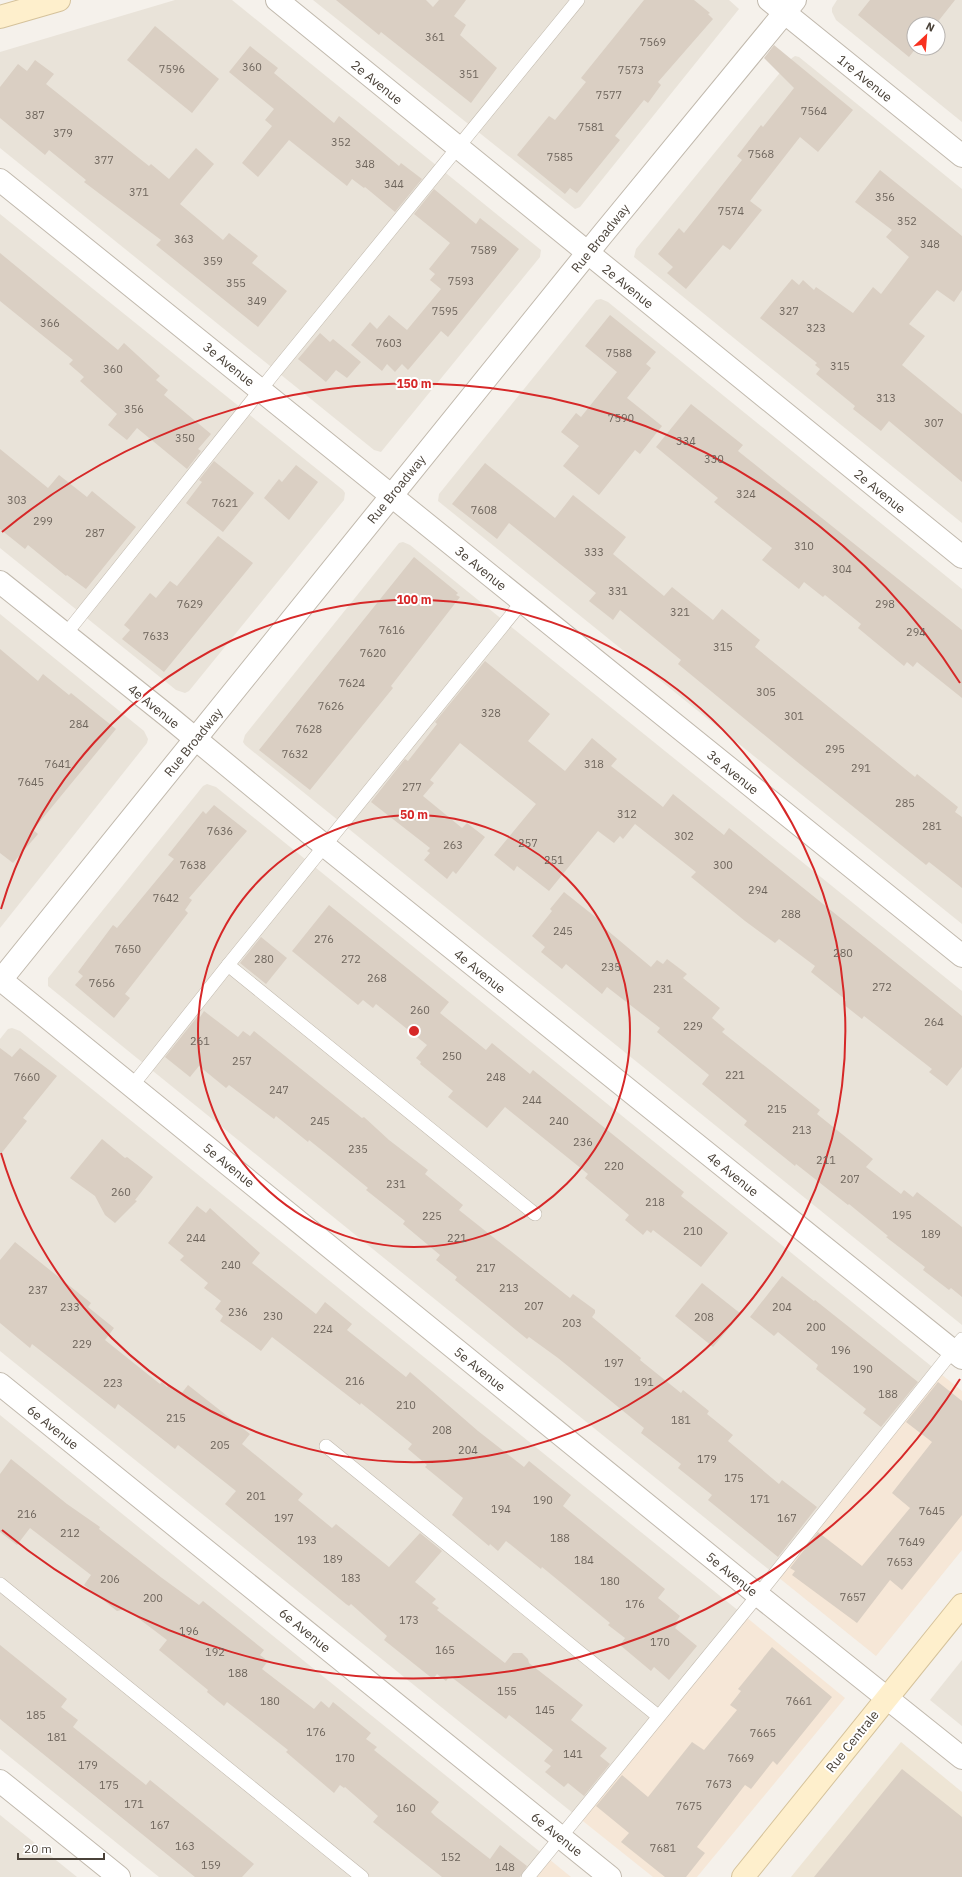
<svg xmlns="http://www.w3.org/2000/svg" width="962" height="1877" viewBox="0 0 962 1877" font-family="'IBM Plex Sans',sans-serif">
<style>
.residential{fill:#e9e3d9;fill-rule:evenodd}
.commercial{fill:#f6e7d7}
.education{fill:#eee5d5}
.building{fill:#dacfc3}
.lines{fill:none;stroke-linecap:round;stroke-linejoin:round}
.lane-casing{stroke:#c1b9ad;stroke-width:14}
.street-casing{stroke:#c1b9ad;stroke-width:24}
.secondary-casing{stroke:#d5c29b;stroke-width:24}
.lane{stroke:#fff;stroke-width:13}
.street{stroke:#fff;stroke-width:22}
.secondary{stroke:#feefcc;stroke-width:22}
.ring{fill:none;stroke:#d62828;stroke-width:2}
.labels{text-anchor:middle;stroke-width:4;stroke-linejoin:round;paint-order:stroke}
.number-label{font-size:11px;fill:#6e655c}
.street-label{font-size:13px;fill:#4a4239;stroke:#fff}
.centre{fill:#d62828;stroke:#fff;stroke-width:2}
.ring-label{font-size:12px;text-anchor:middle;font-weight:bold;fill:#d62828;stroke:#fff;stroke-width:4;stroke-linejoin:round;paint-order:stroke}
</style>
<rect width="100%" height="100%" fill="#f5f1eb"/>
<g class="residential">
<path d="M175 0H232L541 250 540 257 381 452 374 450 0 148V52Z"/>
<path d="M313 0H729L739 9 580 207 575 209Z"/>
<path d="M837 0H962V122L836 20 832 12V8ZM914 24H938V48H914Z"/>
<path d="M795 56 799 57 962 189V523L634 257 636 249 792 58Z"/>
<path d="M0 214 343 490 345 493 344 500 189 691 185 693 176 690 0 548Z"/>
<path d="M601 299 608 302 962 589V924L438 501 439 494 596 300Z"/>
<path d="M403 542 410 545 962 991V1325L245 745 243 742 245 735 399 543Z"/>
<path d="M0 614 144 731 148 739 147 743 0 928Z"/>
<path d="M207 784 216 787 936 1370 773 1573 48 986V978L203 786Z"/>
<path d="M12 1028 20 1031 740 1612 574 1814 0 1351V1039L8 1029Z"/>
<path d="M0 1415 544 1855 526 1877H159L0 1749Z"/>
<path d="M962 1660V1726L930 1700Z"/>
<path d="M0 1815 77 1877H0Z"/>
</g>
<g class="commercial">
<path d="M936 1370 962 1391V1550L876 1656 773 1573Z"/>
<path d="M740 1612 845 1698 697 1877H653L574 1814Z"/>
<path d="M544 1855 571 1877H526Z"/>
</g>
<path class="education" d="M901 1742 962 1792V1877H791Z"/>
<g class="building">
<path d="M336 0H426L433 7 439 0H466L454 16 466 25 460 35 497 68 471 103 381 32 379 35Z"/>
<path d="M644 0H694L710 13 708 14 713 19 658 82 661 85 648 103 644 100 615 136 620 140 577 193 570 188 565 194 517 155 549 116 555 120 586 82 581 78Z"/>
<path d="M870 0H955L936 24H914V48H916L909 57 858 15Z"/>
<path d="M155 26 219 79 192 113 127 60Z"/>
<path d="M774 45 853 110 818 152 800 137 750 201 762 210 730 250 723 245 686 289 667 273 673 267 658 254 679 228 684 233 742 160 737 156 761 125 763 127 794 88 764 58Z"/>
<path d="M250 46 278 68 274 73 334 123 339 116 399 166 401 163 422 179 395 212 365 187 364 188 352 179 347 186 289 140 258 177 242 163 272 126 265 120 274 109 229 72Z"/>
<path d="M35 60 54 74 46 84 149 166 151 164 169 179 196 148 214 164 180 204 223 240 229 233 258 256 252 263 287 291 258 327 156 245 161 240 84 182 86 180 49 150 45 155 0 118V87L18 64 27 71Z"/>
<path d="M880 170 962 236V290L954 302 937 290 909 324 925 336 902 365 962 414V482L889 421 881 431 853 409 855 406 816 374 820 369 815 365 817 363 760 318 792 279 799 285 803 280 814 290 816 287 853 313 873 287 881 294 909 257 886 237 892 230 855 202Z"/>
<path d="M434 189 476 224 480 218 519 249 448 337 441 331 408 370 402 364 395 372 387 364 382 371 351 345 370 322 377 329 389 315 407 330 441 289 430 280 435 274 429 269 450 243 414 214Z"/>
<path d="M0 253 118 350 124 343 160 376 156 380 168 390 164 395 211 434 198 449 201 451 187 469 137 428 127 440 108 425 117 414 80 381 84 377 69 364 73 360 0 301Z"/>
<path d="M610 315 656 352 646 364 651 368 627 398 662 426 640 454 635 450 599 495 563 466 579 446 561 432 576 413 581 417 617 372 585 346Z"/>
<path d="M320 333 330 342 333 339 361 362 347 378 336 370 326 382 298 359Z"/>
<path d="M691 404 743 445 738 451 962 630V698L917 662 913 667 907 662 904 666 858 628 861 624 825 595 823 597 804 582 799 589 762 560 772 548 714 502 718 498 656 447Z"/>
<path d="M0 449 48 488 59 475 87 497 92 491 136 527 86 589 67 575 66 576 28 545 25 549 0 529Z"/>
<path d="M214 461 254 493 223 532 186 503 202 482 199 480Z"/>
<path d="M485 463 555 518 573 495 626 537 613 554 664 596 672 587 713 620 722 609 760 640 755 647 915 777 917 774 958 807 955 812 962 817V888L929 862 926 865 796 761 678 664 681 660 620 610 613 620 589 601 596 593 509 523 497 539 452 504Z"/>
<path d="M296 465 318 482 289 520 264 498 279 479 282 482Z"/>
<path d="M218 536 253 563 164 672 122 639 130 630 124 625 150 593 156 598 170 581 177 586Z"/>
<path d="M414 557 458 593 456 595 460 597 391 686 393 688 310 790 259 750Z"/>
<path d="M0 649 38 681 43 674 69 695 71 693 116 729 33 830 38 834 13 863 0 853Z"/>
<path d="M485 661 550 714 528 741 565 771 592 738 617 759 611 766 663 807 673 794 724 835 729 828 962 1016V1067L947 1086 929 1072 932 1069 864 1016 862 1019 843 1004 846 1000 811 972 815 966 779 939 775 943 745 921 691 877 696 872 635 824 623 839 620 836 614 843 598 831 549 891 517 866 514 871 494 855 536 804 460 743 430 780 434 783 423 796 462 828 467 823 485 837 456 874 453 871 447 879 424 860 430 853 427 851 430 848 371 802 405 759 408 761 437 724 435 722Z"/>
<path d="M214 805 247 831 189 898 192 900 185 910 188 913 125 994 130 998 114 1018 75 985 83 976 78 972 113 925 117 928 174 859 168 855 203 811 206 814Z"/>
<path d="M564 892 603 923 601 925 651 967 657 960 663 964 667 959 687 974 683 978 720 1008 712 1018 725 1029 722 1032 820 1110 817 1114 873 1159 866 1167 901 1194 904 1190 913 1197 917 1192 962 1227V1297L951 1288 949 1290 923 1270 925 1267 886 1237 888 1236 849 1204 848 1205 796 1164 795 1166 744 1125 747 1121 702 1084 709 1075 657 1032 660 1028 607 987 602 994 566 964 562 969 541 952 545 947 532 936 552 911 550 909Z"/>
<path d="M329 905 449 1002 440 1013 486 1050 492 1043 530 1074 533 1070 684 1192 681 1196 728 1233 701 1267 653 1230 651 1233 647 1230 643 1235 625 1220 629 1215 585 1178 588 1174 505 1107 487 1128 448 1097 453 1091 420 1064 421 1062 416 1058 427 1045 376 1004 373 1008 363 1000 358 1005 292 951Z"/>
<path d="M261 937 287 958 266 984 240 963Z"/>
<path d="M204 1011 238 1037 243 1031 250 1036 254 1031 362 1118 364 1117 389 1140 428 1170 425 1174 463 1205 459 1210 570 1298 573 1294 595 1310V1313L592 1317 641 1358 640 1360 681 1393 683 1390 709 1411 707 1414 733 1435 728 1441 779 1484 782 1480 817 1507 778 1557 708 1500 712 1495 678 1468 681 1464 641 1433 644 1428 558 1358 529 1337 527 1339 455 1280 457 1277 436 1260 440 1255 403 1224 405 1221 366 1190 368 1188 334 1160 309 1140 308 1142 276 1116 274 1119 229 1085 226 1088 199 1066 190 1077 165 1057 198 1016 200 1017Z"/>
<path d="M0 1048 12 1057 20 1048 57 1076 23 1118 27 1121 0 1155Z"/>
<path d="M102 1139 125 1158 127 1157 153 1177 135 1200 137 1201 115 1223 105 1215 95 1196 70 1178Z"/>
<path d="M197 1206 206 1213 210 1208 222 1219 260 1253 252 1263 316 1314 325 1302 352 1324 347 1330 406 1377 410 1372 478 1431 524 1467 529 1461 571 1495 563 1506 665 1589 658 1598 680 1616 676 1622 678 1624 675 1628 697 1646 669 1680 654 1667 651 1671 620 1645 625 1638 608 1625 610 1623 542 1567 541 1569 506 1541 498 1551 490 1544 489 1546 452 1515 463 1498 425 1467 427 1465 408 1449 412 1444 361 1403 360 1405 272 1337 261 1351 220 1321 223 1316 215 1309 221 1301 204 1288 208 1283 180 1260 184 1256 168 1243Z"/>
<path d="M15 1242 91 1303 88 1307 114 1328 105 1340 160 1384 162 1382 167 1387 169 1385 181 1394 188 1385 250 1434 242 1444 303 1494 298 1500 332 1528 336 1524 389 1567 420 1533 442 1551 415 1582 436 1599 432 1603 439 1608 437 1610 505 1663 513 1653H522L528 1659 529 1663 583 1705 571 1720 607 1748 600 1756 610 1764 584 1796 568 1783 564 1787 545 1772 551 1766 544 1761 553 1750 509 1715 506 1719 450 1676 446 1681 437 1674 433 1679 384 1640 387 1636 351 1604 349 1606 346 1604 225 1504 236 1491 178 1445 175 1449 118 1404 115 1409 32 1344 30 1348 0 1323V1260Z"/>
<path d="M782 1276 814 1301 815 1300 918 1382 881 1427 863 1413 866 1409 816 1369 818 1365 778 1332 774 1336 750 1317Z"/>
<path d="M702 1283 741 1314 713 1347 675 1316Z"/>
<path d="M938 1382 962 1401V1515L902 1590 890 1580 857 1623 792 1575 795 1571 790 1568 818 1532 862 1566 910 1508 892 1493 932 1442 906 1422Z"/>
<path d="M11 1459 67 1504 100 1527 99 1529 162 1578 199 1605 203 1601 264 1650 260 1655 268 1661 262 1669 314 1709 321 1701 329 1708 333 1702 371 1733 366 1739 377 1747 374 1750 439 1802 431 1812 435 1816 490 1859 500 1845 527 1866 520 1877H442L373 1822 378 1816 345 1787 344 1788 340 1785 334 1793 286 1752 288 1750 227 1702 224 1706 207 1692 208 1690 159 1650 167 1640 126 1609 117 1611 84 1585 91 1575 30 1528 17 1545 0 1532V1474Z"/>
<path d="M0 1645 67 1699 61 1707 78 1720 73 1727 146 1785 150 1780 254 1864 242 1877H195L0 1719Z"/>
<path d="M772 1647 832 1697 777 1765 773 1761 751 1789 745 1785 697 1847 705 1853 686 1877H665L621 1842 629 1833 596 1806 622 1775 648 1797 692 1742 704 1750 737 1710 730 1705 741 1691 738 1689Z"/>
<path d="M902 1769 962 1817V1877H814Z"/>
</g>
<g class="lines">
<g class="lane-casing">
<g id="lane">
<path d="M65 635 274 373 578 0"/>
<path d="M228 965 535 1214"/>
<path d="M132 1086 228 965 522 602"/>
<path d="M326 1446 658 1716"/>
<path d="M0 1584 362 1877"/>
<path d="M528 1877 758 1595 962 1339"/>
</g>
</g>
<g class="street-casing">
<g id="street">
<path d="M277 0 962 557"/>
<path d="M769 0 962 156"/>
<path d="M0 180 962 956"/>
<path d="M0 582 169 717 325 846 962 1358"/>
<path d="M0 979 758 1595 962 1758"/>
<path d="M0 981 602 235 795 0"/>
<path d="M0 1384 610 1877"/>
<path d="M0 1781 119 1877"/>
</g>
</g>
<g class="secondary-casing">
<g id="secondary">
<path d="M0 17 59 0"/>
<path d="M743 1877 962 1605"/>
</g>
</g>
<use href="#lane" class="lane"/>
<use href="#street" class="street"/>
<use href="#secondary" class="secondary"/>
</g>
<g class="ring">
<circle cx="414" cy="1031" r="216"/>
<path d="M1 909A431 431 0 1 1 1 1153"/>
<path d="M960 1379A647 647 0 0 1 2 1530M2 532A647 647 0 0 1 960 683"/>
</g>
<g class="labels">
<g class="number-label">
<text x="435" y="41">361</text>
<text x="653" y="46">7569</text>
<text x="252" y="71">360</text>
<text x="172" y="73">7596</text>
<text x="631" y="74">7573</text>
<text x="469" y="78">351</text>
<text x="609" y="99">7577</text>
<text x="814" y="115">7564</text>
<text x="35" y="119">387</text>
<text x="591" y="131">7581</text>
<text x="63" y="137">379</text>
<text x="341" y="146">352</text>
<text x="761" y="158">7568</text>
<text x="560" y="161">7585</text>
<text x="104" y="164">377</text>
<text x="365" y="168">348</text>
<text x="394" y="188">344</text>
<text x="139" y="196">371</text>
<text x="885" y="201">356</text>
<text x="731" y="215">7574</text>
<text x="907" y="225">352</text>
<text x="184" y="243">363</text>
<text x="930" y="248">348</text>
<text x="484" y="254">7589</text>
<text x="213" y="265">359</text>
<text x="461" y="285">7593</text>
<text x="236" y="287">355</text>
<text x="257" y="305">349</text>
<text x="445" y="315">7595</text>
<text x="789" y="315">327</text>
<text x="50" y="327">366</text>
<text x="816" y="332">323</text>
<text x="389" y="347">7603</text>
<text x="619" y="357">7588</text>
<text x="840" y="370">315</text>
<text x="113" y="373">360</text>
<text x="886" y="402">313</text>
<text x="134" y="413">356</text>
<text x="621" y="422">7590</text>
<text x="934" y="427">307</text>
<text x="185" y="442">350</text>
<text x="686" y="445">334</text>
<text x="714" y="463">330</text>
<text x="746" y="498">324</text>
<text x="17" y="504">303</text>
<text x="225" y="507">7621</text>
<text x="484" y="514">7608</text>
<text x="43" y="525">299</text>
<text x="95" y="537">287</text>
<text x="804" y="550">310</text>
<text x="594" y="556">333</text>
<text x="842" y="573">304</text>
<text x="618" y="595">331</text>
<text x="190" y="608">7629</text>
<text x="885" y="608">298</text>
<text x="680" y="616">321</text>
<text x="392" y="634">7616</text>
<text x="916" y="636">294</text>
<text x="156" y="640">7633</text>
<text x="723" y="651">315</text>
<text x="373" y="657">7620</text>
<text x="352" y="687">7624</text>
<text x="766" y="696">305</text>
<text x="331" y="710">7626</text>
<text x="491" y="717">328</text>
<text x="794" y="720">301</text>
<text x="79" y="728">284</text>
<text x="309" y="733">7628</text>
<text x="835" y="753">295</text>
<text x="295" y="758">7632</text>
<text x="58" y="768">7641</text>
<text x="594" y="768">318</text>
<text x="861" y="772">291</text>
<text x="31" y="786">7645</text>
<text x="412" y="791">277</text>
<text x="905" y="807">285</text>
<text x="627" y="818">312</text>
<text x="932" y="830">281</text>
<text x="220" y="835">7636</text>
<text x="684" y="840">302</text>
<text x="528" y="847">257</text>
<text x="453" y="849">263</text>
<text x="554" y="864">251</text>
<text x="193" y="869">7638</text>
<text x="723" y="869">300</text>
<text x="758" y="894">294</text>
<text x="166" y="902">7642</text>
<text x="791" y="918">288</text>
<text x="563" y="935">245</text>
<text x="324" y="943">276</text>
<text x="128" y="953">7650</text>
<text x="843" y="957">280</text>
<text x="264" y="963">280</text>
<text x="351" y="963">272</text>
<text x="611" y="971">235</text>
<text x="377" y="982">268</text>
<text x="102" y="987">7656</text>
<text x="882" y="991">272</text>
<text x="663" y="993">231</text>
<text x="420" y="1014">260</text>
<text x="934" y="1026">264</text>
<text x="693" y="1030">229</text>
<text x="200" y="1045">261</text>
<text x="452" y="1060">250</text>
<text x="242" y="1065">257</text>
<text x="735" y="1079">221</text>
<text x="27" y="1081">7660</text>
<text x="496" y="1081">248</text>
<text x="279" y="1094">247</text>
<text x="532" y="1104">244</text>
<text x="777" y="1113">215</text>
<text x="320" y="1125">245</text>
<text x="559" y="1125">240</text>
<text x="802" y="1134">213</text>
<text x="583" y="1146">236</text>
<text x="358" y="1153">235</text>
<text x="826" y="1164">211</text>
<text x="614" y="1170">220</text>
<text x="850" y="1183">207</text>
<text x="396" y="1188">231</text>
<text x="121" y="1196">260</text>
<text x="655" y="1206">218</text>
<text x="902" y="1219">195</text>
<text x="432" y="1220">225</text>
<text x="693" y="1235">210</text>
<text x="931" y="1238">189</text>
<text x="196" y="1242">244</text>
<text x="457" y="1242">221</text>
<text x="231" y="1269">240</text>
<text x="486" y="1272">217</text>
<text x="509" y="1292">213</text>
<text x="38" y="1294">237</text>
<text x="534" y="1310">207</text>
<text x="70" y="1311">233</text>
<text x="782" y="1311">204</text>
<text x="238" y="1316">236</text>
<text x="273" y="1320">230</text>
<text x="704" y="1321">208</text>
<text x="572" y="1327">203</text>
<text x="816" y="1331">200</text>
<text x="323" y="1333">224</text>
<text x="82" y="1348">229</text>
<text x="841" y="1354">196</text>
<text x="614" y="1367">197</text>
<text x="863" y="1373">190</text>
<text x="355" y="1385">216</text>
<text x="644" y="1386">191</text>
<text x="113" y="1387">223</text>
<text x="888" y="1398">188</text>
<text x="406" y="1409">210</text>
<text x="176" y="1422">215</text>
<text x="681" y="1424">181</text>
<text x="442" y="1434">208</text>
<text x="220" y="1449">205</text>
<text x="468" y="1454">204</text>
<text x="707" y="1463">179</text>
<text x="734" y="1482">175</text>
<text x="256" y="1500">201</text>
<text x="760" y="1503">171</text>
<text x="543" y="1504">190</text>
<text x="501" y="1513">194</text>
<text x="932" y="1515">7645</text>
<text x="27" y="1518">216</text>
<text x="284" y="1522">197</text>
<text x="787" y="1522">167</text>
<text x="70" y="1537">212</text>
<text x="560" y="1542">188</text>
<text x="307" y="1544">193</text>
<text x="912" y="1546">7649</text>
<text x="333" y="1563">189</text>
<text x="584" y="1564">184</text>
<text x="900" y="1566">7653</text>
<text x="351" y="1582">183</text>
<text x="110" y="1583">206</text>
<text x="610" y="1585">180</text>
<text x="853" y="1601">7657</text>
<text x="153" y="1602">200</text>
<text x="635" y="1608">176</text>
<text x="409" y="1624">173</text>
<text x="189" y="1635">196</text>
<text x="660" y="1646">170</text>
<text x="445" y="1654">165</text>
<text x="215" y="1656">192</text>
<text x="238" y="1677">188</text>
<text x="507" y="1695">155</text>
<text x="270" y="1705">180</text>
<text x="799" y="1705">7661</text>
<text x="545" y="1714">145</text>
<text x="36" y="1719">185</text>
<text x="316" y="1736">176</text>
<text x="763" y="1737">7665</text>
<text x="57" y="1741">181</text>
<text x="573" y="1758">141</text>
<text x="345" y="1762">170</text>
<text x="741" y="1762">7669</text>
<text x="88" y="1769">179</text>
<text x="719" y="1788">7673</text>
<text x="109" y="1789">175</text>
<text x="134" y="1808">171</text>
<text x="689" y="1810">7675</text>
<text x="406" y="1812">160</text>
<text x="160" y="1829">167</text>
<text x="185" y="1850">163</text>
<text x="663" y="1852">7681</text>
<text x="451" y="1861">152</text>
<text x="211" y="1869">159</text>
<text x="505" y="1871">148</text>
</g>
<g class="street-label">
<text transform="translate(865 78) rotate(39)" y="5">1re Avenue</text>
<text transform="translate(377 82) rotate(39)" y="5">2e Avenue</text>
<text transform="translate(600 238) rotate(-51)" y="5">Rue Broadway</text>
<text transform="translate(628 286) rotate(39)" y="5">2e Avenue</text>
<text transform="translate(229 364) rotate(39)" y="5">3e Avenue</text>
<text transform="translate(396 489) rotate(-51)" y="5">Rue Broadway</text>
<text transform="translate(880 491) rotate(39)" y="5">2e Avenue</text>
<text transform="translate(481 568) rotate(39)" y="5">3e Avenue</text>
<text transform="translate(154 706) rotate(39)" y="5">4e Avenue</text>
<text transform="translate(193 742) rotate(-51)" y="5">Rue Broadway</text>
<text transform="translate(733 772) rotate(39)" y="5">3e Avenue</text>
<text transform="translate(480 971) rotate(39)" y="5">4e Avenue</text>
<text transform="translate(229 1165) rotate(39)" y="5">5e Avenue</text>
<text transform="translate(733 1174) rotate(39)" y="5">4e Avenue</text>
<text transform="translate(480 1369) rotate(39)" y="5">5e Avenue</text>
<text transform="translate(53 1427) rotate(39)" y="5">6e Avenue</text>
<text transform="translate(732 1574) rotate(39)" y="5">5e Avenue</text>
<text transform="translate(305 1630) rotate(39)" y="5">6e Avenue</text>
<text transform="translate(852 1741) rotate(-51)" y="5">Rue Centrale</text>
<text transform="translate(557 1834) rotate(39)" y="5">6e Avenue</text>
</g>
</g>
<circle cx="414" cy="1031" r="6" class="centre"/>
<g class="ring-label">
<text x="414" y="388">150 m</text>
<text x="414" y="604">100 m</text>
<text x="414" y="819">50 m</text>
</g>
<g transform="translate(926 36) rotate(26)"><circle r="19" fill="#ffffff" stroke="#b7b3b0"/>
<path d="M0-3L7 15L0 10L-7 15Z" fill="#f8311f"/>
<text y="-6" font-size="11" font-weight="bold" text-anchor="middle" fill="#4a4239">N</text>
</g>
<path d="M18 1853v6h86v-6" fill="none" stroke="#4a4239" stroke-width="2"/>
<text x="24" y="1853" font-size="12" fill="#4a4239" stroke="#ffffff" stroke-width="3" paint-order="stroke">20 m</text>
</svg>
